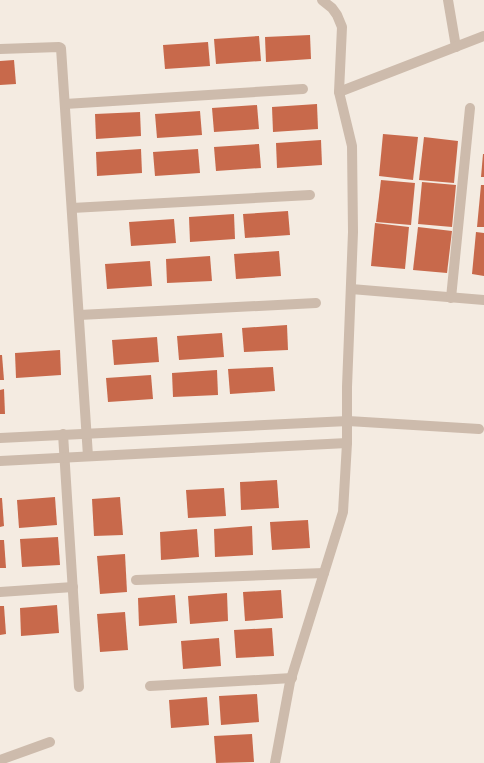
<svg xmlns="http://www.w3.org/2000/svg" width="484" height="763" viewBox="0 0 484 763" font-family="'Titillium Web',sans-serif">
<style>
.building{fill:#c8694b}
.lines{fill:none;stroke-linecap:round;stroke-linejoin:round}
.minor{stroke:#cdbbac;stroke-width:10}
.tertiary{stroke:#cdbbac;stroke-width:10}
</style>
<rect width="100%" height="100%" fill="#f4ebe1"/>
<g class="building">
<path d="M310 35 311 59 266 62 265 37Z"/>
<path d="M259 36 261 61 216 64 214 39Z"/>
<path d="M208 42 210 66 165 69 163 45Z"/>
<path d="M14 60 16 84 0 85V61Z"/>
<path d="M317 104 318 129 273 132 272 107Z"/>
<path d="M257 105 259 129 214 132 212 108Z"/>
<path d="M200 111 202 135 157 138 155 114Z"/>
<path d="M140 112 141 136 96 139 95 114Z"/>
<path d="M383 134 418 137 413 180 379 176Z"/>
<path d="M424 137 458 141 454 183 419 180Z"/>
<path d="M321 140 322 165 277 168 276 143Z"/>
<path d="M259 144 261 168 216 171 214 147Z"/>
<path d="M141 149 142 173 97 176 96 152Z"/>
<path d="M198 149 200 173 155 176 153 152Z"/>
<path d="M483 154H484V177H481Z"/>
<path d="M381 180 415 183 411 225 376 222Z"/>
<path d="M422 182 456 185 452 227 418 224Z"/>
<path d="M481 185H484V227H477Z"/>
<path d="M288 211 290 235 245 238 243 214Z"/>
<path d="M234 214 235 239 190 242 189 217Z"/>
<path d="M174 219 176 243 131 246 129 222Z"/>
<path d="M375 223 409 227 405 269 371 266Z"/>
<path d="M418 227 452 231 447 273 413 270Z"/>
<path d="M476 232 484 233V276L472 274Z"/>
<path d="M279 251 281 276 236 279 234 254Z"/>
<path d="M210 256 212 281 167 283 166 259Z"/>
<path d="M150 261 152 286 107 289 105 264Z"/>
<path d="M287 325 288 350 244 352 242 328Z"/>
<path d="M222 333 224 357 179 360 177 336Z"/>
<path d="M157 337 159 362 114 365 112 340Z"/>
<path d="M60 350 61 375 16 378 15 353Z"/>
<path d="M0 355H2L4 380H0Z"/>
<path d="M273 367 275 391 230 394 228 369Z"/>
<path d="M217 370 218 395 173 397 172 373Z"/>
<path d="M151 375 153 399 108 402 106 378Z"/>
<path d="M4 389 5 414H0V390Z"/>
<path d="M277 480 279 508 241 510 240 482Z"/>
<path d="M224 488 226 516 188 518 186 490Z"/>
<path d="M55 497 57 525 19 528 17 500Z"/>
<path d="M120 497 123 535 94 536 92 499Z"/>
<path d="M0 498H2L4 526 0 527Z"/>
<path d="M308 520 310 548 272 550 270 522Z"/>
<path d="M252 526 253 555 215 557 214 529Z"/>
<path d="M197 529 199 557 161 560 160 532Z"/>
<path d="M58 537 60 565 22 567 20 539Z"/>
<path d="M0 540H4L6 568H0Z"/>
<path d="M125 554 127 592 100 594 97 556Z"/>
<path d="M281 590 283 618 245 621 243 592Z"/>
<path d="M227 593 228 621 190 624 188 596Z"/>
<path d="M175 595 177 623 139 626 138 598Z"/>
<path d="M57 605 59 633 21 636 20 608Z"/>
<path d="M0 606H4L6 634 0 635Z"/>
<path d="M125 612 128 650 100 652 97 614Z"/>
<path d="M272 628 274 656 236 658 234 630Z"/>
<path d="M219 638 221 666 183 669 181 641Z"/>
<path d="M257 694 259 722 221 725 219 696Z"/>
<path d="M207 697 209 725 171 728 169 700Z"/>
<path d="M252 734 254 762 216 763 214 736Z"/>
</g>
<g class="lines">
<g class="minor">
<path d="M448 0 456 47"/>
<path d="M0 49 59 47 61 48 88 456"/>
<path d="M339 92 484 36"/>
<path d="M65 104 303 89"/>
<path d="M72 208 310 195"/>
<path d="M351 289 484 300"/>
<path d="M451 298 470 108"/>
<path d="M79 315 316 303"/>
<path d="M348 421 479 429"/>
<path d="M63 434 79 687"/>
<path d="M136 580 324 573"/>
<path d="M0 592 73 587"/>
<path d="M150 686 292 678"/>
<path d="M0 760 50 742"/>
</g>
<g class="tertiary">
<path d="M0 438 348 421"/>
<path d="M0 461 347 443"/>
<path d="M275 763 290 682 343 512 347 443V387L353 232 352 146 339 92 342 27 337 15 332 8 322 0"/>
</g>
</g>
</svg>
